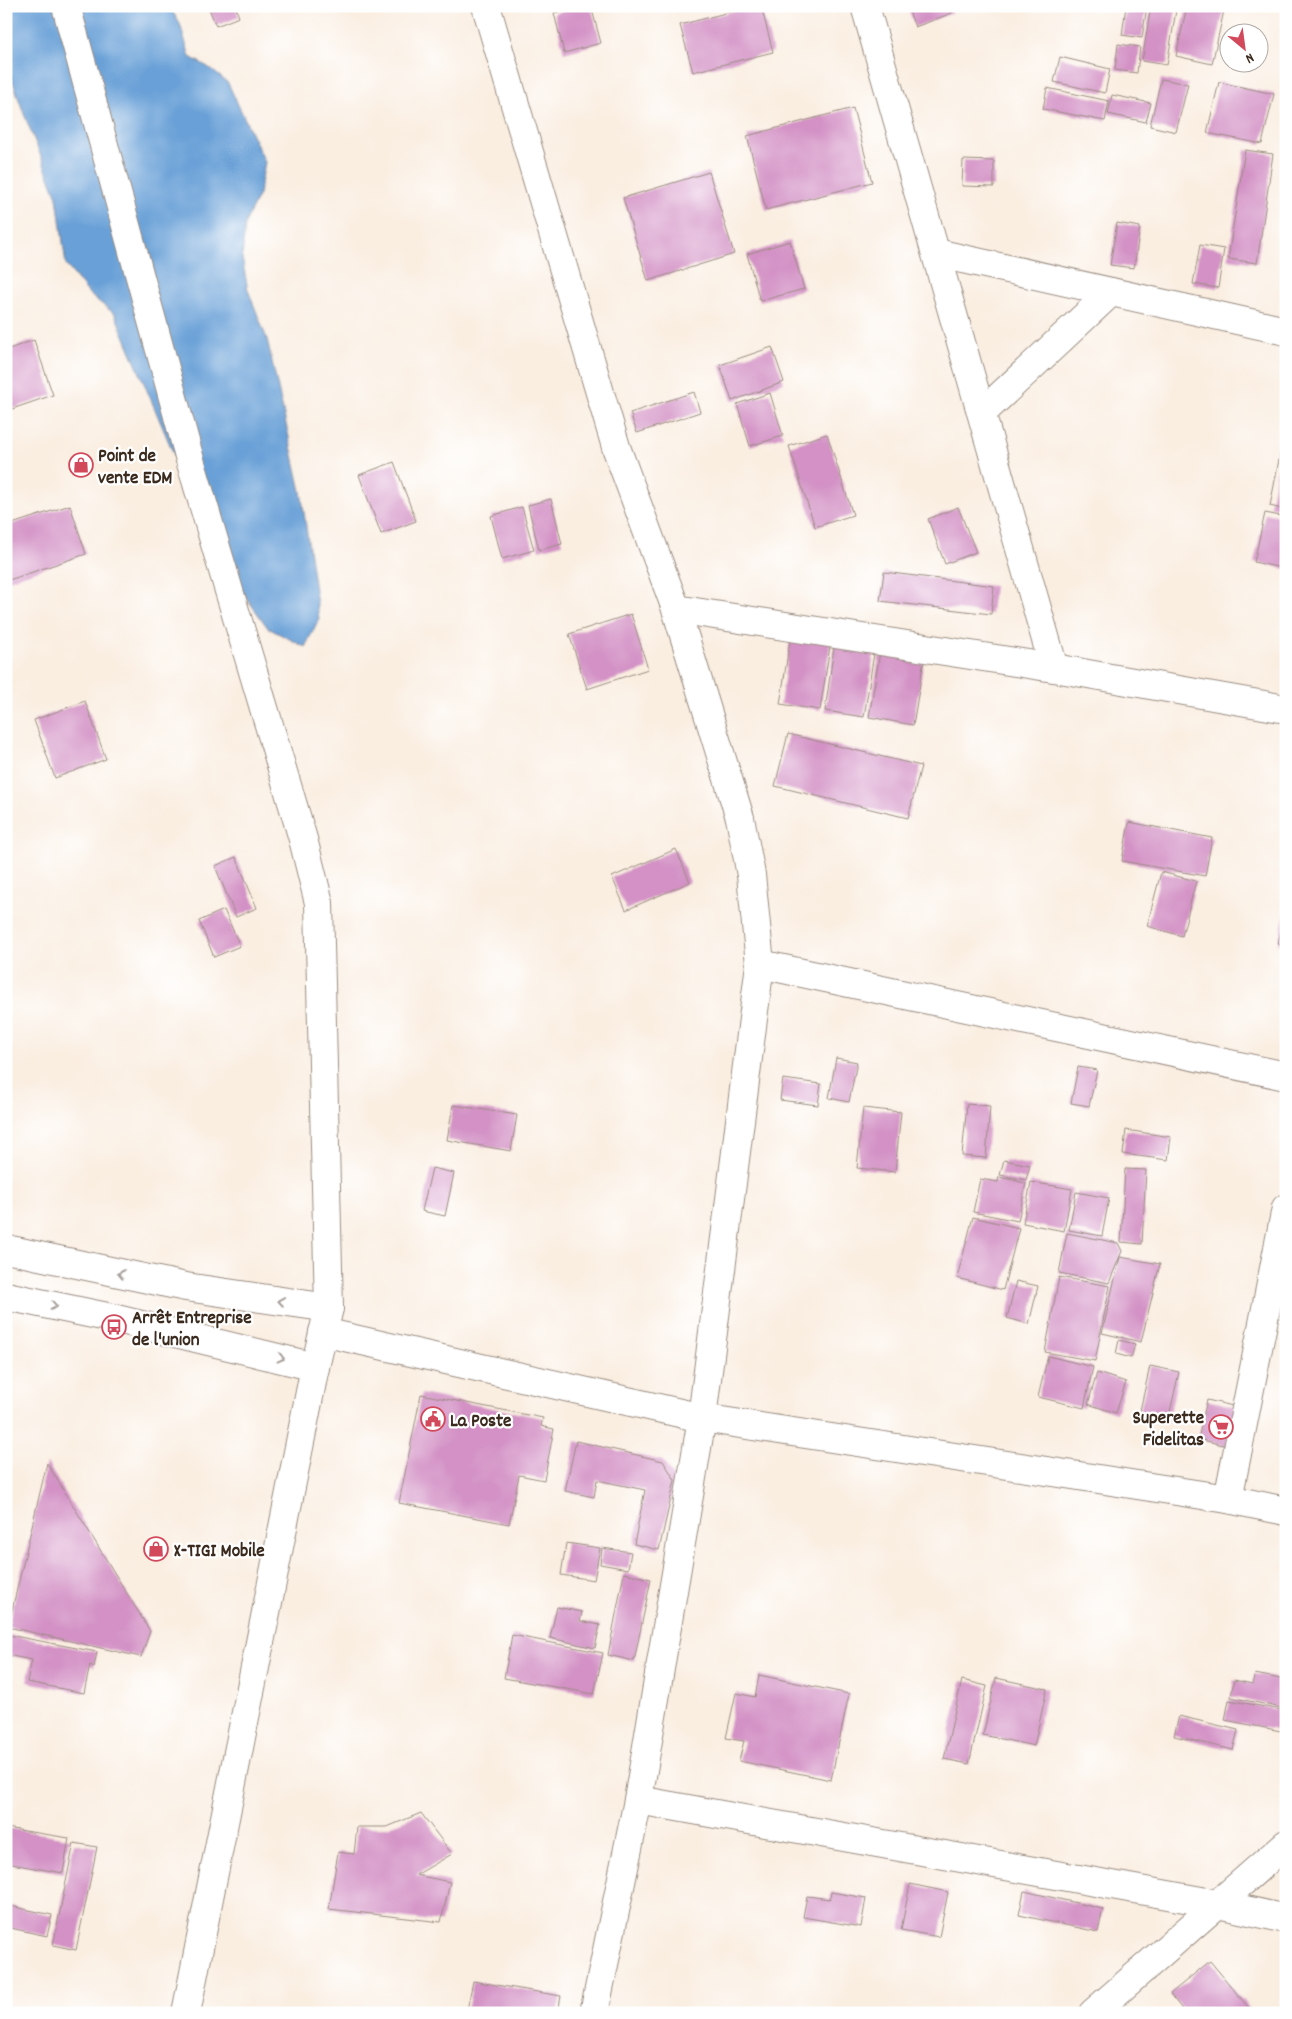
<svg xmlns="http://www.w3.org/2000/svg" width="1292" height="2019" viewBox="0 0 1292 2019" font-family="Dekko,sans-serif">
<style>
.water{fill:#69a0d7;stroke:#52657a}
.building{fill:#d391c5}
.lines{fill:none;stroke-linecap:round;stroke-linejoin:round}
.street-casing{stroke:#9a8c80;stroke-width:30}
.secondary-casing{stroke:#9a8c80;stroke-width:30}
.street{stroke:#fff;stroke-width:28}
.secondary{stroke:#fff;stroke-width:28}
.oneway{stroke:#a79f9a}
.labels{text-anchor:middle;stroke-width:4.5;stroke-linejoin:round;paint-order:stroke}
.poi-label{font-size:19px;font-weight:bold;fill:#3b2a1e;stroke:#fff;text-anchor:start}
</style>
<rect width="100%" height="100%" fill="#fff"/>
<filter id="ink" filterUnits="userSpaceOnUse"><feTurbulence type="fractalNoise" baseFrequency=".02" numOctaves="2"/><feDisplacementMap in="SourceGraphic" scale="10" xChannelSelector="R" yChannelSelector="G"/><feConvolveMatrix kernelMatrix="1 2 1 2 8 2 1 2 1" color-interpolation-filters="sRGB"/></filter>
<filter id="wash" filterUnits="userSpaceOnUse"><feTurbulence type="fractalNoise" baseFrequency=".0096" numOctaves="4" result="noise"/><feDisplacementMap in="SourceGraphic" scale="20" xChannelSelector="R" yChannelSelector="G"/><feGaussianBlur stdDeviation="1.12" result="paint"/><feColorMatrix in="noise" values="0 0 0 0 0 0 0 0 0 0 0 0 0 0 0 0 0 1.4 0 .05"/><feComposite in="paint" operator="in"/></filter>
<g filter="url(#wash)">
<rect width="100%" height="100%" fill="#faeee1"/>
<path class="water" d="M6 6H169L180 24 190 57 208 67 228 83 265 162 259 194 245 223 242 258 248 290 267 339 301 491 319 619 305 647 268 628 217 557 115 314 90 295 66 265 57 197 24 114 6 62Z"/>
<g id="blocks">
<g class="building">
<path d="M208 6H235L239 17 216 26Z"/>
<path d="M581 6H591L601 43 564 53 554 13Z"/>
<path d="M752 6H761L773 52 693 72 680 25Z"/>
<path d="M907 6H950L952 13 915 27Z"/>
<path d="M1126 6H1147L1142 38 1122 35Z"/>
<path d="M1151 6 1176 10 1167 65 1142 61Z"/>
<path d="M1187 6H1225L1212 64 1176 56Z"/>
<path d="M1118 44 1140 47 1137 73 1115 70Z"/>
<path d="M1060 57 1110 69 1105 93 1054 82Z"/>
<path d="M1161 79 1188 84 1176 132 1150 126Z"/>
<path d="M1219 82 1274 94 1262 144 1207 133Z"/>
<path d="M1047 88 1109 101 1105 121 1043 109Z"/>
<path d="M1112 95 1151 103 1146 122 1108 114Z"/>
<path d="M853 108 872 182 766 210 747 136Z"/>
<path d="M1245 150 1273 154 1257 263 1228 259Z"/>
<path d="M963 160 994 161V187L962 186Z"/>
<path d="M709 172 734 254 648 281 623 198Z"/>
<path d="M1117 223 1140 227 1134 268 1110 265Z"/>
<path d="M790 241 804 289 760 301 747 254Z"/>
<path d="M1200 245 1224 249 1218 288 1193 284Z"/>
<path d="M34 340 53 395 6 411V350Z"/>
<path d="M772 347 784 382 732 401 720 365Z"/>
<path d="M694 392 700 412 637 433 630 413Z"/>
<path d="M770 393 783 436 750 446 737 404Z"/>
<path d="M827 434 853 515 815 527 789 446Z"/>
<path d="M1282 444 1286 445V510L1270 506Z"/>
<path d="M394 462 416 521 381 534 359 475Z"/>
<path d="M551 499 562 544 539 550 528 505Z"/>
<path d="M70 505 86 554 6 581V526Z"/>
<path d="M522 507 534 550 502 559 491 516Z"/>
<path d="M958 507 976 552 945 564 928 519Z"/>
<path d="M1265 513 1286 517V569L1254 562Z"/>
<path d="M884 572 994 586 991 614 880 601Z"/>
<path d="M631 614 648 669 587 689 569 634Z"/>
<path d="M791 634 831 640 820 710 780 704Z"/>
<path d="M835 640 875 647 864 717 825 711Z"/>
<path d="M881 646 925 654 913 725 869 717Z"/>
<path d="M85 701 106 759 55 778 34 720Z"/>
<path d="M788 734 921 766 908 818 775 786Z"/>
<path d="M1129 822 1212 838 1205 876 1122 861Z"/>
<path d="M676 849 690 882 626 910 612 877Z"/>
<path d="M236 857 257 908 236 917 215 866Z"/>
<path d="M1161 872 1196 881 1182 936 1147 926Z"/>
<path d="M224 910 240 946 214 957 199 921Z"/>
<path d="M1285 913 1286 914V946L1278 944Z"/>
<path d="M836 1058 857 1062 849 1102 829 1098Z"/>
<path d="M1078 1067 1097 1070 1089 1106 1071 1103Z"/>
<path d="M783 1079 821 1084 818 1105 780 1100Z"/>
<path d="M967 1104 990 1106 986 1158 962 1156Z"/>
<path d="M453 1105 517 1115 511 1151 447 1140Z"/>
<path d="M863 1108 901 1112 895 1172 857 1168Z"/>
<path d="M1126 1130 1171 1137 1168 1160 1123 1154Z"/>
<path d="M1004 1160 1030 1165 1026 1180 1000 1175Z"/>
<path d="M432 1168 454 1173 445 1216 422 1211Z"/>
<path d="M1125 1169 1146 1170 1142 1244 1121 1242Z"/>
<path d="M999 1177 1026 1183 1018 1221 973 1212 980 1179 998 1182Z"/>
<path d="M1031 1182 1072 1189 1064 1231 1023 1223Z"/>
<path d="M1076 1192 1109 1198 1102 1236 1069 1230Z"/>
<path d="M973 1217 1019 1228 1003 1290 957 1278Z"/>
<path d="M1067 1233 1118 1243 1122 1251 1109 1283 1059 1273Z"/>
<path d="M1120 1257 1160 1264 1141 1342 1102 1333Z"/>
<path d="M1059 1277 1110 1286 1095 1361 1045 1352Z"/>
<path d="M1016 1281 1038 1286 1029 1324 1007 1318Z"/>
<path d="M1119 1340 1135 1344 1131 1358 1116 1354Z"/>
<path d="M1048 1356 1093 1367 1084 1408 1038 1397Z"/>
<path d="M1150 1366 1179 1372 1168 1421 1139 1415Z"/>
<path d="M1097 1373 1126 1382 1116 1413 1088 1404Z"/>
<path d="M421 1394 543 1418 541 1426 554 1429 544 1480 519 1475 509 1524 399 1503Z"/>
<path d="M1207 1400 1237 1407 1227 1446 1198 1439Z"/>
<path d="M576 1441 663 1461 675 1480 659 1550 634 1544 645 1490 597 1480 594 1497 565 1491Z"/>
<path d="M47 1463 150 1631 141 1657 8 1627Z"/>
<path d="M566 1543 600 1548 594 1580 561 1575Z"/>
<path d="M602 1548 631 1552 628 1569 600 1564Z"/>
<path d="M624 1573 651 1579 634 1661 608 1655Z"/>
<path d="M557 1607 582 1612 580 1621 600 1625 595 1648 550 1638Z"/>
<path d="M9 1635 97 1652 94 1667 90 1665 84 1693 27 1682 32 1660 6 1655Z"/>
<path d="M512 1635 603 1653 594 1694 504 1678Z"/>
<path d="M1255 1674 1286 1680V1709L1231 1697 1234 1680 1252 1684Z"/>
<path d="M759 1675 849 1694 831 1780 739 1761 744 1741 726 1738 736 1693 755 1697Z"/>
<path d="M996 1678 1047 1689 1034 1746 983 1735Z"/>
<path d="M962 1680 987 1686 969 1764 944 1759Z"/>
<path d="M1229 1700 1286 1711V1732L1225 1720Z"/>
<path d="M1179 1716 1238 1730 1233 1750 1174 1736Z"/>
<path d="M421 1813 452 1854 416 1875 450 1882 441 1922 329 1909 338 1852 354 1854 357 1827H387Z"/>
<path d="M6 1828 69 1838 63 1873 6 1863Z"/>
<path d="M74 1843 97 1847 76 1950 53 1945Z"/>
<path d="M910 1884 948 1892 939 1937 901 1930Z"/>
<path d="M1024 1891 1103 1909 1098 1932 1019 1915Z"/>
<path d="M831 1892 866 1898 861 1927 803 1917 807 1896 830 1899Z"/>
<path d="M6 1905 52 1915 47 1936 6 1927Z"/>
<path d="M1210 1961 1253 2013H1185L1170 1994Z"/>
<path d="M473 1981 561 1996 558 2013H483L467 2010Z"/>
</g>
</g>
</g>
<g filter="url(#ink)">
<use href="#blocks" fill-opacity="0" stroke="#9a8c80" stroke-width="1"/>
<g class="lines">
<g class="street-casing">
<g id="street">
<path d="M486 6 616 447 676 609 740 818 751 875 760 964 702 1418 638 1800 594 2013"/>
<path d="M865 6 1054 668"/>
<path d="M936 253 1286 331"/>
<path d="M982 413 1111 292"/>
<path d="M676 609 1054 668 1286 709"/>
<path d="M760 964 1286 1076"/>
<path d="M1228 1499 1286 1208"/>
<path d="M638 1800 1218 1904 1286 1919"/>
<path d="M1093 2013 1286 1844"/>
</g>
</g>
<g class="secondary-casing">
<g id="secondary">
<path d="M66 6 190 460 303 839 319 903 329 1308 315 1367 186 2013"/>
<path d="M6 1249 186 1287 329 1308"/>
<path d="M6 1296 117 1319 315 1367"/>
<path d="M323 1332 702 1418 1228 1499 1286 1511"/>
</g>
</g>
<use href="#street" class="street"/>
<use href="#secondary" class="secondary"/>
</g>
<defs><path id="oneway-chevron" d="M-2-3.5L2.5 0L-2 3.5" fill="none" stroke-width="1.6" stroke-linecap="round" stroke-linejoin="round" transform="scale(1.25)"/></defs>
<g class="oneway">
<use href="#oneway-chevron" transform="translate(121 1274) rotate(-168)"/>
<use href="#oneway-chevron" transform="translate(281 1301) rotate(-171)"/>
<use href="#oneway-chevron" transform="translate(54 1306) rotate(12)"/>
<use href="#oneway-chevron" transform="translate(281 1358) rotate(14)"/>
</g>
</g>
<defs>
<g id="shop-ring" transform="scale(1.25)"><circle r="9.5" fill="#fff" stroke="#d1495b" stroke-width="1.5"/><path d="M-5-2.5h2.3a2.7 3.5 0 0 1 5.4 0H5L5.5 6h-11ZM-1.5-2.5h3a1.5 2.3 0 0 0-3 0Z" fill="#d1495b"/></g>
<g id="bus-ring" transform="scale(1.25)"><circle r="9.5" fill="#fff" stroke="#d1495b" stroke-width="1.5"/><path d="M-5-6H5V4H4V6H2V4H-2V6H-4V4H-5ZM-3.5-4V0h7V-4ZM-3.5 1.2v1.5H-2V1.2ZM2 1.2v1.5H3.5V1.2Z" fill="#d1495b"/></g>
<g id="civic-ring" transform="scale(1.25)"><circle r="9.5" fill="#fff" stroke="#d1495b" stroke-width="1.5"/><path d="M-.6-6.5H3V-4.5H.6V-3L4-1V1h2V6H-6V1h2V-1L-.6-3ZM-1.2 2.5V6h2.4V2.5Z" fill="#d1495b"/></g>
<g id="supermarket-ring" transform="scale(1.25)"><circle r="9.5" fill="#fff" stroke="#d1495b" stroke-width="1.5"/><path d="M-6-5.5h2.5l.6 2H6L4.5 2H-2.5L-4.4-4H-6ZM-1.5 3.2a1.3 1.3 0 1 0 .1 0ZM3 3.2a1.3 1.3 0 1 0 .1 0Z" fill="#d1495b"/></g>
</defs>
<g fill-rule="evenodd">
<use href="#shop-ring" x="81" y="465"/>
<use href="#bus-ring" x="114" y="1327"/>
<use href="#civic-ring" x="433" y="1419"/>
<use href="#supermarket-ring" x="1221" y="1427"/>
<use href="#shop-ring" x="156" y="1549"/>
</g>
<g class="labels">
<g class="poi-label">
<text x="98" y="461">Point de<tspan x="98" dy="22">vente EDM</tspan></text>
<text x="132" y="1323">Arrêt Entreprise<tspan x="132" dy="22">de l'union</tspan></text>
<text x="1204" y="1423" text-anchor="end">Superette<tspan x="1204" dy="22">Fidelitas</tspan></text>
<text x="450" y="1426">La Poste</text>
<text x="174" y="1556">X-TIGI Mobile</text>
</g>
</g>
<rect width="1292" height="2019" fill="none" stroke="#fff" stroke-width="25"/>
<g transform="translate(1244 48) rotate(151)"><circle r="24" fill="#ffffff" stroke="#b1aaa5"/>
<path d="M0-4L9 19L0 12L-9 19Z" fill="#d1495b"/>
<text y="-8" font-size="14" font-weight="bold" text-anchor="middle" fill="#3b2a1e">N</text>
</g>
</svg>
